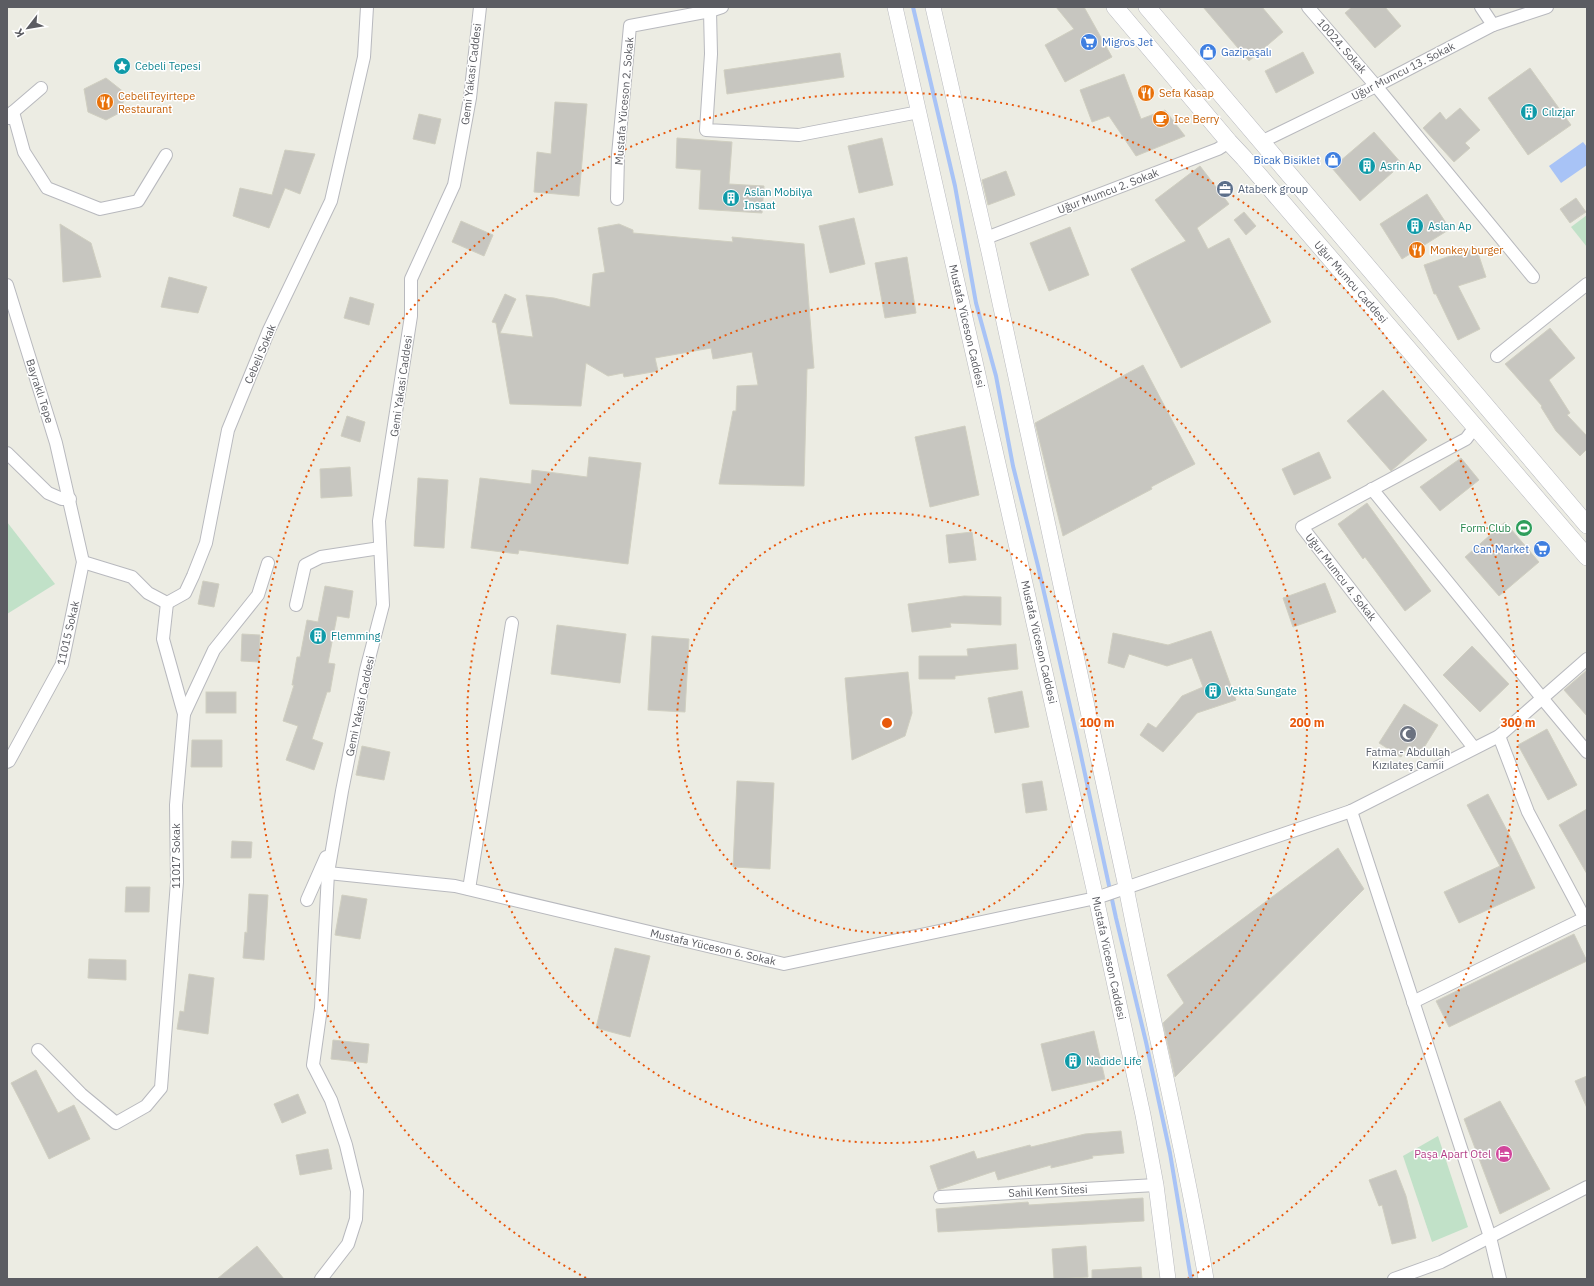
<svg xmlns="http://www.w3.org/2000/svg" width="1594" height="1286" viewBox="0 0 1594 1286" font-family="'IBM Plex Sans',sans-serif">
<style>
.green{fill:#c1e1c8}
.water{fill:#a8c3f6}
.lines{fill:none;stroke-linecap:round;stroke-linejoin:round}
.stream{stroke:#a8c3f6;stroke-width:4}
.building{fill:#c7c6c0;stroke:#d0cfc1}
.minor-casing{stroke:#b8b9be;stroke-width:14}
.tertiary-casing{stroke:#b8b9be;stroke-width:16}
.secondary-casing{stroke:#b8b9bf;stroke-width:18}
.minor{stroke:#fff;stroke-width:12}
.tertiary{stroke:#fff;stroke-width:15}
.secondary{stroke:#fff;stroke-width:17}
.ring{fill:none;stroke:#e8590c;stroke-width:2;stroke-dasharray:2 4}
.labels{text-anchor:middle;stroke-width:3;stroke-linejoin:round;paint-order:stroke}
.shop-label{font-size:11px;fill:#366cbe;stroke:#fff;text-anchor:start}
.street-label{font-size:11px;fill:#5b5c62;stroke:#fff}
.culture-label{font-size:11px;fill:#0d838f;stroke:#fff;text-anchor:start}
.food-label{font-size:11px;fill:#c56008;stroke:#fff;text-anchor:start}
.service-label{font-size:11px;fill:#4e5e75;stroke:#fff;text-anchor:start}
.leisure-label{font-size:11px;fill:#27864d;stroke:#fff;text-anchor:end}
.worship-label{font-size:11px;fill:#5b616d;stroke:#fff}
.hotel-label{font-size:11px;fill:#b23c85;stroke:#fff;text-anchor:end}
.centre{fill:#e8590c;stroke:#fff;stroke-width:2}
.ring-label{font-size:12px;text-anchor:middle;font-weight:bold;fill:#e8590c;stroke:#fff;stroke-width:3;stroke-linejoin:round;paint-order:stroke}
</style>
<rect width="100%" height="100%" fill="#ecece3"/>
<g class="green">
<path d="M1587 215V247L1571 227Z"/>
<path d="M7 522 55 584 7 614Z"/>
<path d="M1438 1136 1468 1227 1432 1242 1403 1156Z"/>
</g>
<path class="water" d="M1583 142 1587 147V165L1561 183 1549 166Z"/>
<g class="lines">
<path class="stream" d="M913 7 955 186 976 303 996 376 1013 466 1038 566 1077 737 1116 918 1146 1042 1170 1153 1191 1279"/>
</g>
<g class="building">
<path d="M1056 7H1084L1112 57 1065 82 1045 45 1074 29Z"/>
<path d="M1203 7H1262L1283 32 1249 61Z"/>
<path d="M1352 7H1385L1401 26 1375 48 1345 13Z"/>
<path d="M1303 52 1314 73 1276 93 1265 71Z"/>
<path d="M840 53 844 77 727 94 724 70Z"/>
<path d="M1530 68 1571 125 1528 155 1488 98Z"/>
<path d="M1124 74 1141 119 1165 110 1185 136 1136 156 1109 116 1092 122 1080 90Z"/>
<path d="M106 78 125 93 121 112 106 120 88 112 84 89Z"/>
<path d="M555 102 587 104 579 196 534 192 537 152 551 154Z"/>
<path d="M1460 108 1480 130 1465 143 1470 148 1454 162 1423 128 1440 112 1446 120Z"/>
<path d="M419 114 441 119 435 144 413 139Z"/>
<path d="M1374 132 1402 164 1360 201 1332 168Z"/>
<path d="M677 138 732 142 729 184 764 186 762 213 699 209 701 170 676 168Z"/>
<path d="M882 138 893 185 859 193 848 146Z"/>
<path d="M285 150 315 154 300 194 285 188 269 228 233 216 240 188 272 195Z"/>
<path d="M1200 166 1229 204 1197 228 1208 249 1229 238 1271 322 1181 368 1131 269 1186 241 1155 200Z"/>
<path d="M1006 171 1015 195 988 205 982 180Z"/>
<path d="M1427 194 1450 229 1402 259 1380 224Z"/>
<path d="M1576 198 1586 212 1570 223 1560 209Z"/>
<path d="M1244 212 1256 226 1246 235 1234 220Z"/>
<path d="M854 218 865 264 830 273 819 226Z"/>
<path d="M461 221 493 235 484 256 452 242Z"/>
<path d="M60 224 91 243 101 277 63 282Z"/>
<path d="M619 224 633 230V233L733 242 732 237 804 244 814 368 807 369 804 486 719 484 733 411H736L737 386 758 385 752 352 713 359 711 348 655 358 658 371 624 377 623 373 608 376 586 363 581 406 510 404 496 323 492 322 505 294 516 299 500 333 533 337 526 295 554 298 590 307 593 274 605 272 598 228Z"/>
<path d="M1070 227 1089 275 1049 291 1030 243Z"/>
<path d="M1476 247 1486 277 1458 286 1480 329 1458 340 1436 294H1434L1424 265Z"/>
<path d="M907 257 916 313 885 318 875 263Z"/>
<path d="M169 277 207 287 198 313 161 307Z"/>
<path d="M350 297 374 304 369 325 344 318Z"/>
<path d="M1550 328 1575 358 1549 380 1570 413 1567 415 1587 436V449L1580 456 1556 431 1541 407 1542 406 1505 364Z"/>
<path d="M1143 365 1195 464 1151 487 1152 489 1063 536 1035 423Z"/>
<path d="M1383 390 1427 440 1391 471 1347 421Z"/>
<path d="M347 416 365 422 360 442 341 436Z"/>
<path d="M965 426 979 495 930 507 915 437Z"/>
<path d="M1319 452 1331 478 1294 495 1282 469Z"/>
<path d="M589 457 641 463 628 564 519 550 518 554 471 548 480 478 531 484 532 470 587 477Z"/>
<path d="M1461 458 1479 480 1440 511 1420 487Z"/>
<path d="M350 467 352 496 321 498 320 469Z"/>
<path d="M418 478 448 480 444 548 414 546Z"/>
<path d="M1367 503 1431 591 1405 611 1365 557 1363 559 1338 524Z"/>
<path d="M1505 522 1539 562 1499 596 1465 557Z"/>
<path d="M972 532 976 560 949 563 946 535Z"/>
<path d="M203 581 219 584 214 607 198 604Z"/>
<path d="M1325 583 1336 612 1293 627 1283 598Z"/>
<path d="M325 586 353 591 349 618 337 616 328 663 335 664 330 692H327L312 739 323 743 314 770 286 760 298 726 283 721 294 685H292L297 657H300L307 620 318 622Z"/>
<path d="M964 596 1001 597V625L950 623 951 627 912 632 908 604Z"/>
<path d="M557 625 626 634 620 683 551 674Z"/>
<path d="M1211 631 1236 700 1197 713 1163 752 1140 735 1148 723 1156 728 1182 696 1203 687 1192 658 1167 666 1129 654 1124 668 1108 663 1113 633 1168 645Z"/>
<path d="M242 634 260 635 259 662 241 661Z"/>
<path d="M652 636 689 639 685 712 648 710Z"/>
<path d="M1016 644 1018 669 955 676V679H919V656H968L967 649Z"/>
<path d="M1472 646 1509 684 1480 712 1443 675Z"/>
<path d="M1587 670V716L1564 690Z"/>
<path d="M908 672 912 713 905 736 852 760 845 678Z"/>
<path d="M1022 691 1029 727 995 733 988 698Z"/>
<rect x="206" y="692" width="30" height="21"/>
<path d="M1404 704 1438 725 1420 754 1408 746 1401 757 1379 743Z"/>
<path d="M1547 729 1577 785 1548 800 1518 745Z"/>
<path d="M192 740H222V767H191Z"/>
<path d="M362 746 390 752 384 780 356 775Z"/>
<path d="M737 781 774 783 770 869 733 867Z"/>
<path d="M1042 781 1047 810 1026 813 1022 784Z"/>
<path d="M1488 794 1512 840 1535 888 1459 923 1444 892 1500 866 1467 805Z"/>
<path d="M1587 809V874L1559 825Z"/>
<path d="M232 841 252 842 251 858H231Z"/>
<path d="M1338 848 1364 889 1175 1077 1163 1023 1184 1003 1167 975Z"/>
<path d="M126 887H150L149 912H125Z"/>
<path d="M249 894 268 895 264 960 243 958 245 932 247 933Z"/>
<path d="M342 895 367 899 360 939 335 935Z"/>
<path d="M1574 934 1587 961 1449 1027 1436 1001Z"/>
<path d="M615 948 650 956 630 1037 596 1028Z"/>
<path d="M89 959 126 960V980L88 978Z"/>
<path d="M189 974 214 978 208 1034 177 1029 180 1011 184 1012Z"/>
<path d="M1094 1031 1105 1079 1052 1091 1041 1044Z"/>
<path d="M333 1040 369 1044 367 1063 331 1059Z"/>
<path d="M36 1070 58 1113 74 1105 90 1139 49 1159 24 1108 11 1083Z"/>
<path d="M1587 1076V1108L1575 1081Z"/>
<path d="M298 1094 306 1113 282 1123 274 1104Z"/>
<path d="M1500 1101 1550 1189 1500 1214 1464 1119Z"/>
<path d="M1121 1131 1124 1153 1092 1156 1093 1158 1051 1168V1165L998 1180 995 1171 938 1190 930 1166 974 1151 977 1159 1030 1145 1031 1147 1085 1134Z"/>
<path d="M328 1149 332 1169 300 1175 296 1155Z"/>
<path d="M1396 1170 1406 1196 1416 1238 1392 1244 1382 1205 1379 1206 1369 1180Z"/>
<path d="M1143 1198 1144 1221 938 1232 936 1209 1028 1202 1029 1205Z"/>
<path d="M257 1246 284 1279H217Z"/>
<path d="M1086 1246 1088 1277 1054 1279 1052 1249Z"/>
<path d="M1141 1267 1142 1279H1092V1270Z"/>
</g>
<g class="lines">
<g class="minor-casing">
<g id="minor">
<path d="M1308 7 1376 86 1533 277"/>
<path d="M1481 7 1493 25"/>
<path d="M710 11 711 54 706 130 799 135 919 112"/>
<path d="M13 112 24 152 47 188 100 209 138 201 166 155"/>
<path d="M9 118 13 112 41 88"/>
<path d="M1261 142 1376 86 1493 25 1547 7"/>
<path d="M617 199 618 155 630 26 710 11 722 7"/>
<path d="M986 238 1218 149 1229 142"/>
<path d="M7 285 56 443 83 562 62 664 9 761 7 762"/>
<path d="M1497 356 1587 284"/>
<path d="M7 453 48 493 62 499H70"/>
<path d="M1372 489 1542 698 1587 752"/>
<path d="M83 562 132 577 148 593 167 603 185 593 193 576 206 543 228 430 269 330 331 201 364 57 367 7"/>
<path d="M296 605 305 565 321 557 380 548"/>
<path d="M184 714 214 650 258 595 268 563"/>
<path d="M1499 736 1528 812 1585 919"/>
<path d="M1474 748 1302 527 1466 439 1475 427"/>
<path d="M1351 811 1490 1237 1500 1279"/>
<path d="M328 873 455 886 784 964 1096 898 1351 811 1499 736 1587 659"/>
<path d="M469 889 512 623"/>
<path d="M307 900 326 857"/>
<path d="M1413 1002 1587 917"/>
<path d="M38 1050 81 1094 116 1123 146 1106 161 1088 177 882 176 805 184 714 163 639 167 603"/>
<path d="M940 1197 1156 1185"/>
<path d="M321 1279 348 1244 356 1219 357 1191 346 1145 331 1100 313 1065 321 1008 328 873 342 791 366 670 383 605 379 521 411 316V279L454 185 470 98 480 7"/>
<path d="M1394 1279 1441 1262 1587 1187"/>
</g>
</g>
<g class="tertiary-casing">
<g id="tertiary">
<path d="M895 7 1096 898 1143 1115 1156 1185 1168 1279"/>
<path d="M933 7 989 252 1126 887C1151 1018 1184 1147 1206 1279"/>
</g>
</g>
<g class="secondary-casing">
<g id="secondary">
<path d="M1115 7 1229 142 1244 158 1587 557"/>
<path d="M1147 7 1587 525"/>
</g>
</g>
<use href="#minor" class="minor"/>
<use href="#tertiary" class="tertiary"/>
<use href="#secondary" class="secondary"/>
</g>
<g class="ring">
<circle cx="887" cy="723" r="210"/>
<circle cx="887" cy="723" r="420"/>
<path d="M586 1278A631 631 0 1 1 1188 1278"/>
</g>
<defs>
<g id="supermarket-disc" transform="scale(0.9)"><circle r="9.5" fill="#3f7fe0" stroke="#fff"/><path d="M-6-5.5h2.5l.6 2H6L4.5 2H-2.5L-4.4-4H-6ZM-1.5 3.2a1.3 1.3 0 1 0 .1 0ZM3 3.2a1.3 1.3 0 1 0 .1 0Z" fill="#fff"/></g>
<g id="shop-disc" transform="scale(0.9)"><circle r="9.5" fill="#3f7fe0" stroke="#fff"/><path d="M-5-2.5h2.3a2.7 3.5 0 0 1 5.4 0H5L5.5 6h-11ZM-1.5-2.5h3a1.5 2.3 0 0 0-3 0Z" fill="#fff"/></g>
<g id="sight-disc" transform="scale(0.9)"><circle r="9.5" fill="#0f9aa8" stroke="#fff"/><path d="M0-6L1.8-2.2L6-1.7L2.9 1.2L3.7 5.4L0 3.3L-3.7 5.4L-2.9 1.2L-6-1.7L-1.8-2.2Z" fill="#fff"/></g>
<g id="restaurant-disc" transform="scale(0.9)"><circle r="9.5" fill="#e8710a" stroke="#fff"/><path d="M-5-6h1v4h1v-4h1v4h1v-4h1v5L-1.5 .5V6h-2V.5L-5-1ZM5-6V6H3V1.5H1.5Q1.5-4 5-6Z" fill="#fff"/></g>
<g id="building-disc" transform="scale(0.9)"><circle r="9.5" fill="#0f9aa8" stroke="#fff"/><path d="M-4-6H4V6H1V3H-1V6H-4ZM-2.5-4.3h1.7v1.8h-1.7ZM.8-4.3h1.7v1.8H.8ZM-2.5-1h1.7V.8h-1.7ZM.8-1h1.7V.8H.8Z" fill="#fff"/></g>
<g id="cafe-disc" transform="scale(0.9)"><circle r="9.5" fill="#e8710a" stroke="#fff"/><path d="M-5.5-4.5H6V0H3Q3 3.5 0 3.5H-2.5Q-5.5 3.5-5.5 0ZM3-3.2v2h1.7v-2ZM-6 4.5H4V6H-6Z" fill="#fff"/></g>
<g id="office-disc" transform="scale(0.9)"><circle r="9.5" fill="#5c6f8a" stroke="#fff"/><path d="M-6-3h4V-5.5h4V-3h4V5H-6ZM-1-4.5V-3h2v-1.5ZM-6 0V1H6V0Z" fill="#fff"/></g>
<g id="stadium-disc" transform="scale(0.9)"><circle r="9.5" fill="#2e9e5b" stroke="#fff"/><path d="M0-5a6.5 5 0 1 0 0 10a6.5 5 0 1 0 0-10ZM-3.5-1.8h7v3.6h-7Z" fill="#fff"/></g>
<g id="mosque-disc" transform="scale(0.9)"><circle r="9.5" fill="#6b7280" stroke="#fff"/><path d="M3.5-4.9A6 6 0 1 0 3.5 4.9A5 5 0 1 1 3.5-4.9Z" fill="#fff"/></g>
<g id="hotel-disc" transform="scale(0.9)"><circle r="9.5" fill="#d1479c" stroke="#fff"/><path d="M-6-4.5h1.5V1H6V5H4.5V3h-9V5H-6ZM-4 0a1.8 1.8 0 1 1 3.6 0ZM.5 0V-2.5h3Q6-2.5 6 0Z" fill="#fff"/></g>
</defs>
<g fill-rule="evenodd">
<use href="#supermarket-disc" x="1089" y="42"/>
<use href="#shop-disc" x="1208" y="52"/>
<use href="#sight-disc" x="122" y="66"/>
<use href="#restaurant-disc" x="1146" y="93"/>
<use href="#restaurant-disc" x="105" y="102"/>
<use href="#building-disc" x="1529" y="112"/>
<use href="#cafe-disc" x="1161" y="119"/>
<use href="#shop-disc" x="1333" y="160"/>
<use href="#building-disc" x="1367" y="166"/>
<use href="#office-disc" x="1225" y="189"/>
<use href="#building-disc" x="731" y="198"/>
<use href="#building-disc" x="1415" y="226"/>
<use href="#restaurant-disc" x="1417" y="250"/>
<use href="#stadium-disc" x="1524" y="528"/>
<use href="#supermarket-disc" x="1542" y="549"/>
<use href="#building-disc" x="318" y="636"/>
<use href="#building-disc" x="1213" y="691"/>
<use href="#mosque-disc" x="1408" y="734"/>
<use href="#building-disc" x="1073" y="1061"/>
<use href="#hotel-disc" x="1504" y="1154"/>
</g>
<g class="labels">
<g class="shop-label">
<text x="1102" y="46">Migros Jet</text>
<text x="1221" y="56">Gazipaşalı</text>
<text x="1320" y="164" text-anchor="end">Bicak Bisiklet</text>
<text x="1529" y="553" text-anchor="end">Can Market</text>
</g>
<g class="street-label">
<text transform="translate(1342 46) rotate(49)" y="4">10024. Sokak</text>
<text transform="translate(1403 71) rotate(-27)" y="4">Uğur Mumcu 13. Sokak</text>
<text transform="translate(471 74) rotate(-83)" y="4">Gemi Yakasi Caddesi</text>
<text transform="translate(624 101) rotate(-85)" y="4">Mustafa Yüceson 2. Sokak</text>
<text transform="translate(1108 191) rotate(-21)" y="4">Uğur Mumcu 2. Sokak</text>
<text transform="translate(1351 282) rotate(49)" y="4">Uğur Mumcu Caddesi</text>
<text transform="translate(967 326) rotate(77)" y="4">Mustafa Yüceson Caddesi</text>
<text transform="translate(260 354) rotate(-67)" y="4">Cebeli Sokak</text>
<text transform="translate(401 386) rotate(-82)" y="4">Gemi Yakasi Caddesi</text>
<text transform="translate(40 391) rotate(72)" y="4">Bayraklı Tepe</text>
<text transform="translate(1341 577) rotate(52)" y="4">Uğur Mumcu 4. Sokak</text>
<text transform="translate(68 633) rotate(-77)" y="4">11015 Sokak</text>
<text transform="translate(1039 642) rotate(77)" y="4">Mustafa Yüceson Caddesi</text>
<text transform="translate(360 706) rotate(-78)" y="4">Gemi Yakasi Caddesi</text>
<text transform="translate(176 856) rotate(-90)" y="4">11017 Sokak</text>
<text transform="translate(713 947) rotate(13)" y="4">Mustafa Yüceson 6. Sokak</text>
<text transform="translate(1109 958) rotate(78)" y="4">Mustafa Yüceson Caddesi</text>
<text transform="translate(1048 1191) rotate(-3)" y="4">Sahil Kent Sitesi</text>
</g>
<g class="culture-label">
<text x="135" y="70">Cebeli Tepesi</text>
<text x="1542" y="116">Cılızjar</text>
<text x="1380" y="170">Asrin Ap</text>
<text x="744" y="196">Aslan Mobilya<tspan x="744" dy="13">Insaat</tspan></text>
<text x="1428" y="230">Aslan Ap</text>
<text x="331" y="640">Flemming</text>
<text x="1226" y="695">Vekta Sungate</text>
<text x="1086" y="1065">Nadide Life</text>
</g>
<g class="food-label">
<text x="1159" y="97">Sefa Kasap</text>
<text x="118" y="100">CebeliTeyirtepe<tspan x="118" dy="13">Restaurant</tspan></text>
<text x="1174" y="123">Ice Berry</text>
<text x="1430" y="254">Monkey burger</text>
</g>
<g class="service-label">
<text x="1238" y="193">Ataberk group</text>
</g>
<g class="leisure-label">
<text x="1511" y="532">Form Club</text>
</g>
<g class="worship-label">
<text x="1408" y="756">Fatma - Abdullah<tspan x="1408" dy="13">Kızılateş Camii</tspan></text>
</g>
<g class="hotel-label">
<text x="1491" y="1158">Paşa Apart Otel</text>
</g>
</g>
<circle cx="887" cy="723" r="6" class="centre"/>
<g class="ring-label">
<text x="1097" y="727">100 m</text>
<text x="1307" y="727">200 m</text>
<text x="1518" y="727">300 m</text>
</g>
<rect width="1594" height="1286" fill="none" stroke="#5b5c62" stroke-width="16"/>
<g transform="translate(28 28) rotate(239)" stroke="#ffffff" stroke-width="3" paint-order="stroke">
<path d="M0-3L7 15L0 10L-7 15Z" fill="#5b5c62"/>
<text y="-6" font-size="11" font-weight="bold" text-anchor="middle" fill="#5b5c62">K</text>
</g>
</svg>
